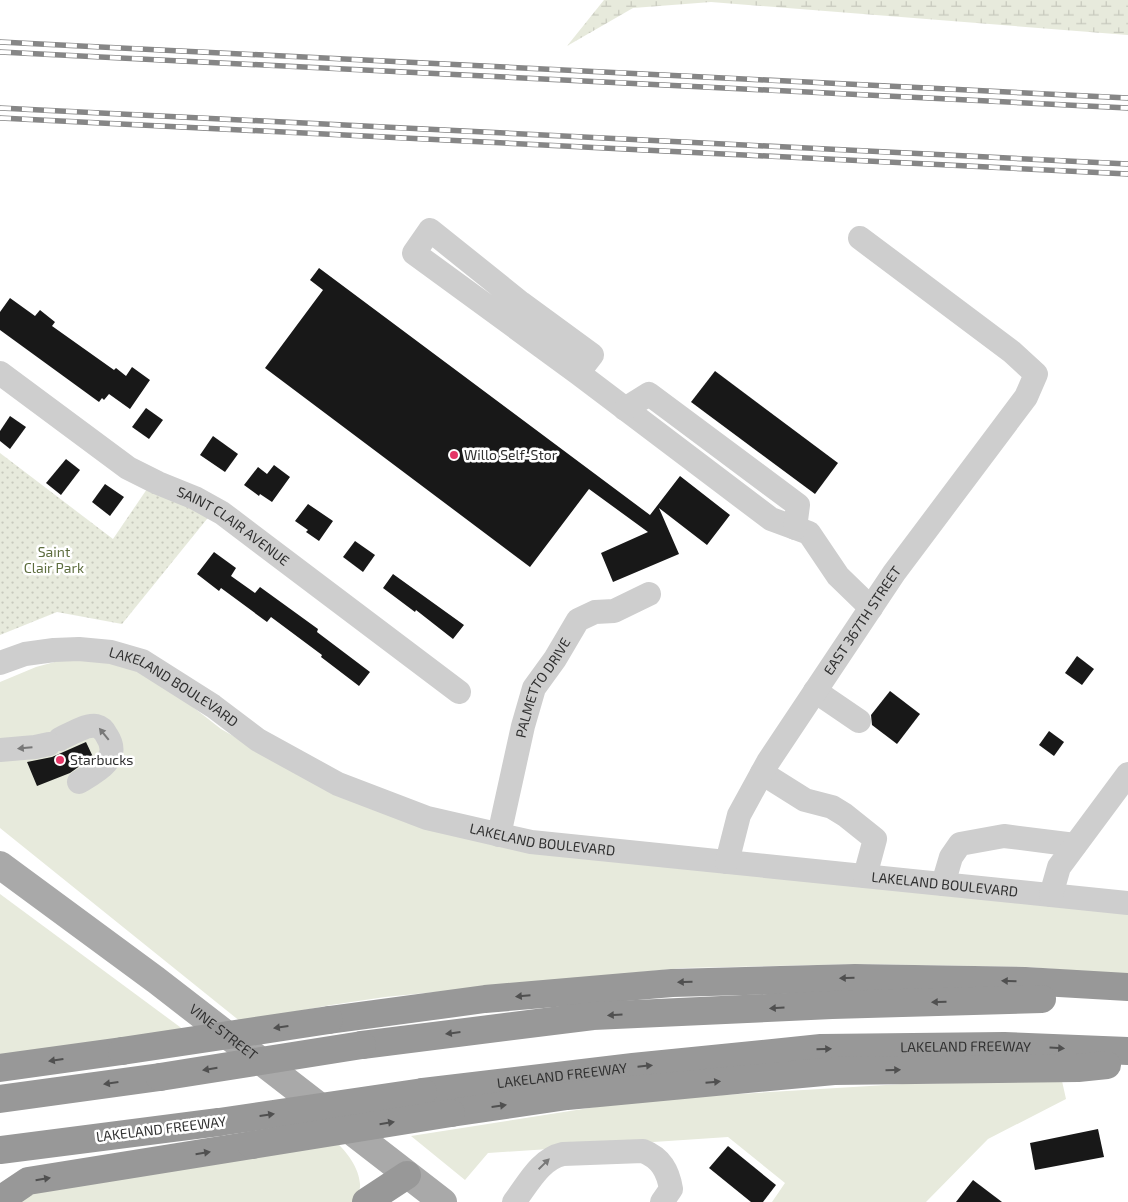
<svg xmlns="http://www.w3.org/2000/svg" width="1128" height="1202" viewBox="0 0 1128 1202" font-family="'Exo 2',sans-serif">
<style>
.grass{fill:#e7eadc}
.wetland{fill:url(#wetland-marsh)}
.park{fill:url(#park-dots)}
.building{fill:#181818}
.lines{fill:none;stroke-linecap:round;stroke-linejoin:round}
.minor{stroke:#cecece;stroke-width:24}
.major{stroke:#a9a9a9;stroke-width:28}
.highway{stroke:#989898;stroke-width:28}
.rail-casing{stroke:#868686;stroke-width:5.5}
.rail{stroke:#fff;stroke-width:4;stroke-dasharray:11;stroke-linecap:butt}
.highway-bridge{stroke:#989898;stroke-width:28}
.oneway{fill:#787878}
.oneway2{fill:#505050}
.poi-dot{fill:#e43666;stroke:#fff;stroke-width:2}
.labels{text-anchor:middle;stroke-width:5;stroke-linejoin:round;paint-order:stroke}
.poi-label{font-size:14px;fill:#313131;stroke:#fff;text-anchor:start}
.street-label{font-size:14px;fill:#313131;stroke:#fff}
.park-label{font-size:14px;fill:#5d6d3e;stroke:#fff}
</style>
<defs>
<pattern id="wetland-marsh" width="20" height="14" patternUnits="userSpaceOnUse" patternTransform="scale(1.25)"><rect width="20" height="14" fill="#e7eadc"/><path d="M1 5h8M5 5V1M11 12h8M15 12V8" fill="none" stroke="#c7c9bd"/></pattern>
<pattern id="park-dots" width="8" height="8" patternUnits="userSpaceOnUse" patternTransform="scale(1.25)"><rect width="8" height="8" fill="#e7eadc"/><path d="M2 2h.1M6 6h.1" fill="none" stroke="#c7c9bd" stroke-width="1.8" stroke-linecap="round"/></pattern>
</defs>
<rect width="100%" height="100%" fill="#fff"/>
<g class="grass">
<path d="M62 660H102L145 674 175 693 221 729 315 783 385 814 1128 914V975L1029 967 859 964 683 968 385 997 331 1005 241 1022 0 828V682L36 667Z"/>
<path d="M0 894 184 1030 0 1056Z"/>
<path d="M1062 1081 1066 1099 988 1139 926 1202H772L785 1183 728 1137 488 1153 465 1180 411 1136 640 1100 903 1084Z"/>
<path d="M336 1142C347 1152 359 1168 360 1184 361 1190 356 1197 352 1202H15L24 1195Z"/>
</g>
<path class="wetland" d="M604 0H1128V35L711 2 633 8 567 46Z"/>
<path class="park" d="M0 453 113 539 147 489 211 514 122 624 57 612 0 635Z"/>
<g class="building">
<path d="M319 268 650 515 680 476 730 515 707 545 659 508 679 554 613 582 601 553 648 532 589 489 530 567 265 368 323 290 310 280Z"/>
<path d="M10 298 35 316 40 310 55 322 52 326 114 370 116 368 126 376 132 367 150 380 130 409 109 394 104 400 102 398 99 402 0 330V312Z"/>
<path d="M715 371 838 463 815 494 691 402Z"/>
<path d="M146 408 163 420 149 439 132 427Z"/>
<path d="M10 416 26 427 10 449 0 441V431Z"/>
<path d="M213 436 238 454 225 472 200 455Z"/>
<path d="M66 459 80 470 61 495 46 483Z"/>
<path d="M274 465 290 477 272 502 260 494 259 496 244 485 258 467 267 474Z"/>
<path d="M105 484 124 497 110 516 92 502Z"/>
<path d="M308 504 333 521 319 541 306 532 308 530 295 521Z"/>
<path d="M355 541 375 555 363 572 343 557Z"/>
<path d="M214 552 236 568 231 576 255 593 260 587 318 629 317 632 370 672 359 686 321 657 322 655 271 617 267 622 221 588 219 591 197 574Z"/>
<path d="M393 574 464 625 453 639 416 610 415 612 383 588Z"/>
<path d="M1077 656 1094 669 1082 685 1065 673Z"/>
<path d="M890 691 920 714 897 744 872 725 871 715Z"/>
<path d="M1049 731 1064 742 1054 756 1039 745Z"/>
<path d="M86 742 93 757 91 758 70 773 37 786 27 762 52 757Z"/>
<path d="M1098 1129 1104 1157 1035 1170 1030 1143Z"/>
<path d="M728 1146 776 1185 763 1202H751L709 1168Z"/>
<path d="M973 1180 1002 1202H956Z"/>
</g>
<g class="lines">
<g class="minor">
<path id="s1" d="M0 373 128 468 158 483 195 498 222 513 459 692"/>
<path d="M578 373 592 355 521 303 430 230 414 253 578 373 771 519 809 533 838 576 871 608"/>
<path d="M625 409 649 394 798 505 795 528"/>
<path id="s2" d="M0 663 25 654 54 650 79 649 111 652 142 661 213 706 258 740 338 784 427 818 531 842 1128 903"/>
<path d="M815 691 859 721"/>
<path d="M60 739C68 735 87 724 96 726 101 727 105 732 107 736 122 759 96 772 79 782"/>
<path d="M0 750 35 747 49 744"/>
<path d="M762 773 805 800 832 807 845 815 875 839 865 876"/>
<path id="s3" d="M499 835 523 726 534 688 555 659 578 620 595 612 614 611 649 594"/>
<path id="s4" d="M727 862 739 815 768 762 894 573 1026 397 1036 374 1012 352 860 238"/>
<path d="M943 884 951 857 960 844 1004 836 1075 845"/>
<path d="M1051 895 1059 867 1128 774"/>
<path d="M514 1202C528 1184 540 1159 563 1154L643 1151C661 1158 668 1171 671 1189L662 1202"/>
</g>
<path class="major" id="s5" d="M0 865 156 980 443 1202"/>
<g class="highway">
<path d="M329 1020 485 999 672 983 855 978 1025 981 1128 987"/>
<path d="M362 1045 593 1016 832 1005 1042 999"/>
<path d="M0 1068 122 1051"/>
<path id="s6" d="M423 1092 633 1067 821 1048 1004 1046 1128 1051"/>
<path d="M0 1099 160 1077"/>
<path d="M451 1113 567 1096 834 1071 1078 1068 1107 1065"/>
<path d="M0 1150 219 1122"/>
<path d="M0 1200 28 1181 252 1145"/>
<path d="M366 1202 407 1175"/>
</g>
<g class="rail-casing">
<g id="rail">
<path d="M0 42 1128 98"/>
<path d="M0 52 1128 108"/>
<path d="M0 108 1128 164"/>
<path d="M0 118 1128 174"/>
</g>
</g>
<use href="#rail" class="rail"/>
<g class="highway-bridge">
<path d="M122 1051 329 1020"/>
<path d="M160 1077 362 1045"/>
<path d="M219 1122 423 1092"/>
<path d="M252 1145 451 1113"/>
</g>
</g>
<defs><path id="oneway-solid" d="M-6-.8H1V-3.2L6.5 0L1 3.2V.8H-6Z" transform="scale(1.25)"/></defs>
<g class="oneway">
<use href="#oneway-solid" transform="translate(104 734) rotate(-129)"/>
<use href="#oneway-solid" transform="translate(25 748) rotate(175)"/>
<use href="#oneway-solid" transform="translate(544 1164) rotate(-44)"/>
</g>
<g class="oneway2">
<use href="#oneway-solid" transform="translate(847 978) rotate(179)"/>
<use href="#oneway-solid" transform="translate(1009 981) rotate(-179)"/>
<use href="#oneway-solid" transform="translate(685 982) rotate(178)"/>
<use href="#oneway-solid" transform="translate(523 996) rotate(175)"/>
<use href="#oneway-solid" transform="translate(939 1002) rotate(178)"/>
<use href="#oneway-solid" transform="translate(777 1008) rotate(177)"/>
<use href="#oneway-solid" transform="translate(615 1015) rotate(177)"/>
<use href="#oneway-solid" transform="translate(281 1027) rotate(172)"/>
<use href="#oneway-solid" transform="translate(453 1033) rotate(173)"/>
<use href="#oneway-solid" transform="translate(1057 1048) rotate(3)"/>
<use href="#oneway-solid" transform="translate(824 1049) rotate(-2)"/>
<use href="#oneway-solid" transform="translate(56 1060) rotate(172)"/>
<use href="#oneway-solid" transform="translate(645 1066) rotate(-6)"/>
<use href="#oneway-solid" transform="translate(210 1069) rotate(171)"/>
<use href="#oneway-solid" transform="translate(893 1070) rotate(-1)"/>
<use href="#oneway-solid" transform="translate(713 1082) rotate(-5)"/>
<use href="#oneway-solid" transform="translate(111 1083) rotate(172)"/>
<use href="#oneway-solid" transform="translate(499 1106) rotate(-8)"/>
<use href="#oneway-solid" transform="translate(267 1115) rotate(-8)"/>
<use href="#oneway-solid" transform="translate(387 1123) rotate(-9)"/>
<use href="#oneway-solid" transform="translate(203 1153) rotate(-9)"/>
<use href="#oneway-solid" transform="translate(43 1179) rotate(-9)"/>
</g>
<g class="poi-dot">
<circle cx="454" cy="455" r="5"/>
<circle cx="60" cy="760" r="5"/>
</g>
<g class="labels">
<g class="poi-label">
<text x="464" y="460">Willo Self-Stor</text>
<text x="70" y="765">Starbucks</text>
</g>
<g class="street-label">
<text dy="5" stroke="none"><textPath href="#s1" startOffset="280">SAINT CLAIR AVENUE</textPath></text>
<text dy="5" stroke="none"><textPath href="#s4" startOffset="279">EAST 367TH STREET</textPath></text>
<text dy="5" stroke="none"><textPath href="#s2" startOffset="185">LAKELAND BOULEVARD</textPath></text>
<text dy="5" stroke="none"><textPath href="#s3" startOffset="155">PALMETTO DRIVE</textPath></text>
<text dy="5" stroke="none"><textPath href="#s2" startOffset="590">LAKELAND BOULEVARD</textPath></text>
<text dy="5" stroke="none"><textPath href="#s2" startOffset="995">LAKELAND BOULEVARD</textPath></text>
<text dy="5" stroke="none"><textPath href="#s5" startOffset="279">VINE STREET</textPath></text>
<text dy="5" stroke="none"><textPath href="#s6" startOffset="545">LAKELAND FREEWAY</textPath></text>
<text dy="5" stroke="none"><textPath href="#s6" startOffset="140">LAKELAND FREEWAY</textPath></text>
<text transform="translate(161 1129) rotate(-7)" y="5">LAKELAND FREEWAY</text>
</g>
<g class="park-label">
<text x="54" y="557">Saint<tspan x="54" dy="16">Clair Park</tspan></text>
</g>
</g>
</svg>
